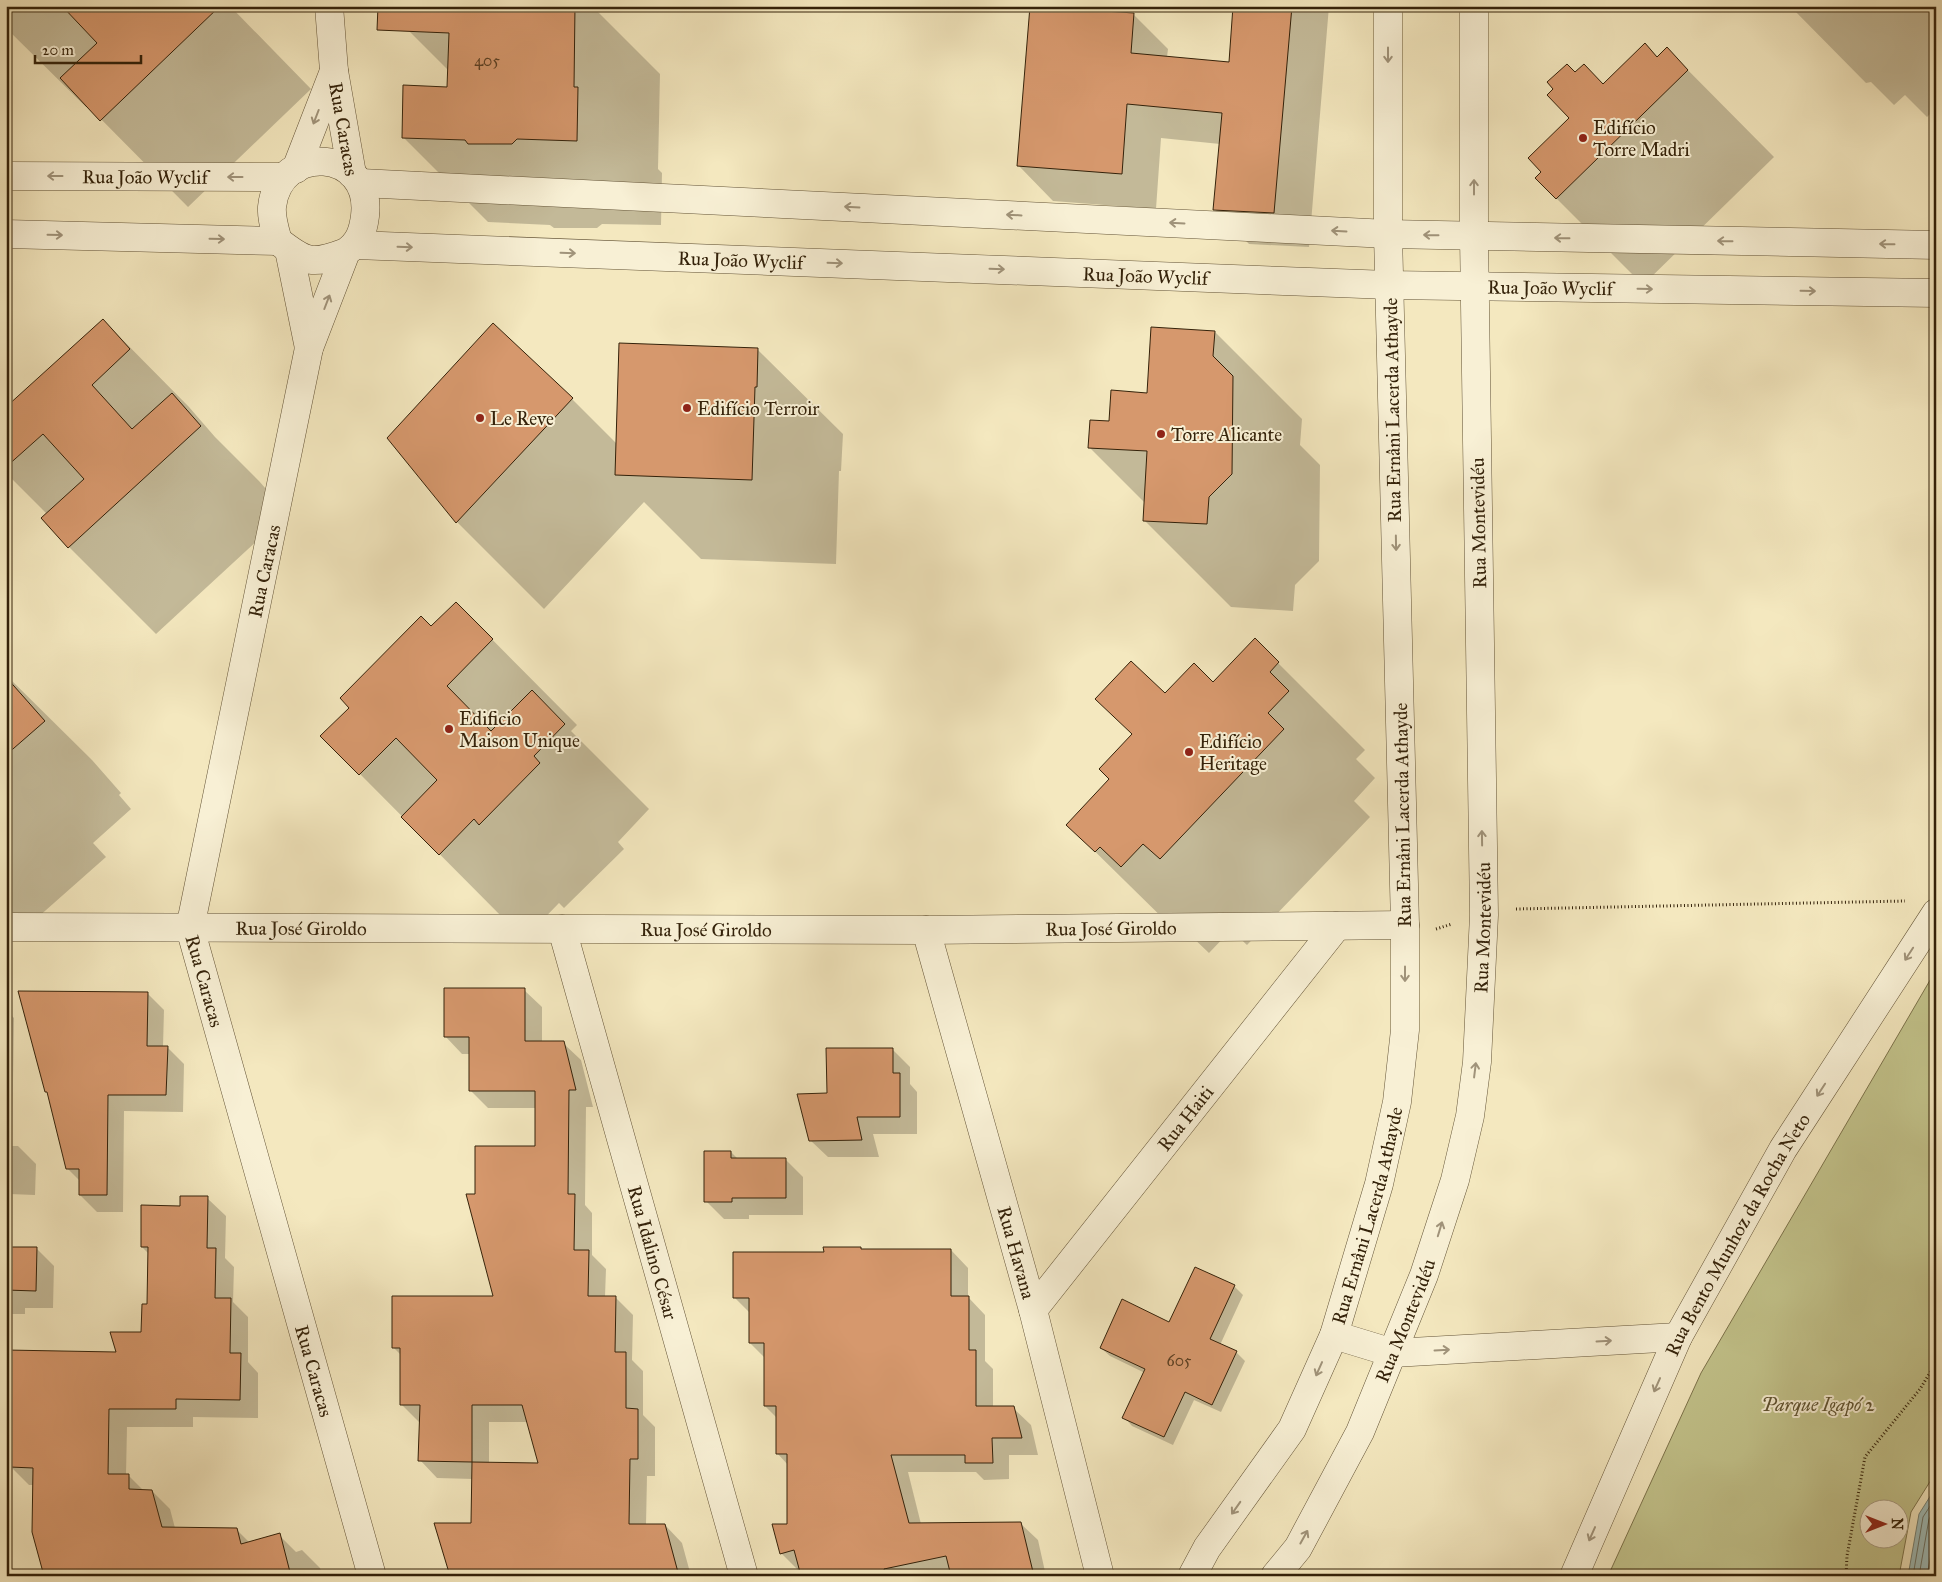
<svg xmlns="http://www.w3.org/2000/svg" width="1942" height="1582" viewBox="0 0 1942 1582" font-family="'IM FELL Great Primer',serif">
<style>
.green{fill:#c3c48c;stroke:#7c734b;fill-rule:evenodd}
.water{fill:#9fbebb;stroke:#748074}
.shadow{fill:#0003;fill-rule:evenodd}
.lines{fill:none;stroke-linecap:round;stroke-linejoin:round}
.shore{stroke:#6a7062;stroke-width:1}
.building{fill:#d6986d;stroke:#34220a;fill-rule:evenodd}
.minor-casing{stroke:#645437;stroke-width:29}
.tertiary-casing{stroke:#645437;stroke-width:29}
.path{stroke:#34220a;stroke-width:3;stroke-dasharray:1 2.5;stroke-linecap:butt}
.minor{stroke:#f8f0d5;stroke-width:28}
.tertiary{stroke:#f8f0d5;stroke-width:28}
.oneway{stroke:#a0937a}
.poi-dot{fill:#8f2418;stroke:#f8f0d5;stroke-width:2}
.labels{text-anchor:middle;stroke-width:4;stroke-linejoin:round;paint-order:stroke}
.number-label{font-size:16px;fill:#5c4023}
.street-label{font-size:19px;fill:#34220a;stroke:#f8f0d5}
.poi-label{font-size:19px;fill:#34220a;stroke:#f8f0d5;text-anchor:start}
.park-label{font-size:19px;font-style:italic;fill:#5f5331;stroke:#f8f0d5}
</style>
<rect width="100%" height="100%" fill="#f4e8bf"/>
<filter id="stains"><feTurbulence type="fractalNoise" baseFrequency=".004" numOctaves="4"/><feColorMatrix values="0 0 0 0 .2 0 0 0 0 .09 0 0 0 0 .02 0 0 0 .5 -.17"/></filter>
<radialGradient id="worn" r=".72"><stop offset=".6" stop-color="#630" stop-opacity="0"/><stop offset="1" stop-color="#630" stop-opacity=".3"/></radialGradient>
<path class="green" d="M1936 970V1472L1911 1512 1899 1576H1608L1701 1373ZM1870 1510H1900V1540H1870Z"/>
<path class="water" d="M1936 1487V1576H1908L1919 1514Z"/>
<g class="shadow">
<path d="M6 6H230L311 89 188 207 87 105 86 107 6 28Z"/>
<path d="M409 6H592L660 74 658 169 662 173 661 225 602 224 597 228H554L550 225 488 222 403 137 448 88 449 71 409 31Z"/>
<path d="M1235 6H1329L1309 247 1249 244 1215 209 1220 144 1161 138 1156 209 1053 201 1019 166 1133 14 1168 49 1167 57 1230 63Z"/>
<path d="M1790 6H1936V108L1927 117 1905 95 1894 105 1871 82 1866 83Z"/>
<path d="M1645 44 1658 58 1667 49 1774 157 1643 285 1556 198 1543 172 1571 118 1575 74 1604 85Z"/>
<path d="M103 320 189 407 215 437 259 481 287 513 156 634 69 547 47 514 6 473V409Z"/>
<path d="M1215 332 1302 419 1300 445 1320 465 1319 561 1295 585 1293 611 1231 607 1144 520 1145 503 1089 447 1110 423 1148 394Z"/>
<path d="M758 350 843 434 841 471H839L836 564 701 559 644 502 544 609 457 522 389 438 572 399 617 444Z"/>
<path d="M456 603 577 725 571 731 649 809 618 842 624 849 564 908 559 903 524 939 360 774 431 628Z"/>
<path d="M1255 640 1365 750 1356 759 1375 778 1354 801 1370 817 1247 945 1231 930 1209 953 1188 933 1183 938 1068 825 1111 779 1133 735 1165 695 1213 683Z"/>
<path d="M6 675 92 760 121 793 119 795 131 809 93 843 106 857 11 941 6 936Z"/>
<path d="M524 990 542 1007V1043H563L581 1060 593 1107H586L585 1205 592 1213V1255L606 1269 605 1297H615L633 1315 632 1360 643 1371V1415L655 1427V1476H647L646 1525H665L682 1543 691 1576H450L472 1524 473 1479 437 1478 420 1460 421 1422H419L401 1404 402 1356 393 1347 495 1297 476 1195 536 1147V1108H488L470 1090V1054H462L445 1036ZM489 1422H528L539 1464H489Z"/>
<path d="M147 993 164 1010 163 1047H167L184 1064 183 1112 124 1111 123 1212H97L80 1195V1181L67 1168Z"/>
<path d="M6 1010 14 1018 12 1146H18L36 1164 35 1195 9 1194V1197H6Z"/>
<path d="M893 1050 910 1067V1084L917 1092V1134H873L879 1157H828L810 1140Z"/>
<path d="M731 1152 738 1159H785L803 1177V1215H749V1219H724L706 1201Z"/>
<path d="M207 1198 226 1216 225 1258 234 1267 233 1302 248 1317V1362L258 1373V1418L193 1417V1427H127L126 1475H128L144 1491H152L170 1509 175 1528 237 1530 250 1543 279 1535 296 1552 302 1550 320 1568 323 1576H45L34 1485H29L11 1467V1423L6 1418V1352L117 1353 142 1334 149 1305V1254L142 1247 182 1207Z"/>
<path d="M6 1248H36L54 1266 53 1308H25V1314H6Z"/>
<path d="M861 1248 863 1250H951L968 1268V1297L985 1315V1361L993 1369V1408H1013L1031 1425 1038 1455H1009V1479L984 1480 976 1472H908L921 1524 1020 1523 1038 1540 1046 1576H802L800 1570H798L781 1553 788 1525V1465L777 1453V1418L765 1406V1358L750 1343V1313L735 1298 826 1253Z"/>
<path d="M1234 1286 1243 1295 1220 1345 1236 1352 1245 1361 1221 1412 1194 1400 1173 1445 1132 1426 1124 1417 1145 1373 1110 1356 1101 1348 1170 1323Z"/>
</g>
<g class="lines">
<g class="shore">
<path d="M1913 1576 1923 1517 1936 1497"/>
<path d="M1919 1576 1929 1519 1936 1508"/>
<path d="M1927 1576 1936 1526"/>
</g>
</g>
<g class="building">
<path d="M62 6H220L100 121 60 78 97 43Z"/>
<path d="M378 6H575L574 87H578L577 141 517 139 512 144H468L465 140 402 138 403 85 447 87 449 33 377 30Z"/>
<path d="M1030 6 1134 13 1131 53 1229 62 1233 6H1292L1274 213 1213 210 1222 113 1127 104 1122 174 1017 166Z"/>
<path d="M1645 43 1657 57 1667 47 1688 70 1556 199 1535 178 1541 172 1528 158 1569 118 1547 95 1553 89 1547 82 1567 64 1575 72 1584 64 1603 84Z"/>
<path d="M103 319 130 349 92 385 132 429 172 393 201 426 68 548 41 518 84 479 43 434 6 467V407Z"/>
<path d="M493 323 573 398 456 523 387 438Z"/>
<path d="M1151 327 1215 331 1213 356 1233 376 1232 474 1209 497 1207 524 1143 521 1147 451 1088 448 1090 420 1109 421 1111 390 1147 393Z"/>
<path d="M619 343 758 348 757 387H755L752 480 615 475Z"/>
<path d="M456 602 493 639 447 686 491 731 532 690 565 724 534 756 540 763 479 825 474 819 439 855 401 817 437 780 396 738 359 775 320 736 349 708 340 698 421 616 431 626Z"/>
<path d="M1255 638 1279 662 1270 672 1289 691 1268 713 1284 729 1160 859 1143 844 1121 867 1100 847 1095 852 1066 825 1109 779 1099 769 1132 734 1095 699 1131 661 1165 693 1194 663 1213 682Z"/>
<path d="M6 677 45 721 6 755Z"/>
<path d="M444 988H525V1041H564L576 1090H569L568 1194H575L574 1250H589L588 1296H616L615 1352H626V1408L638 1409V1459H630L629 1524H665L679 1576H450L434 1523H471L472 1462 418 1461 420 1405H400V1348H392V1296H493L466 1194H475V1146H535V1091H469V1037H444ZM472 1405H522L538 1463 472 1462Z"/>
<path d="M18 991 148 992 147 1046H168L166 1095H108L107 1195H79V1169H66L47 1092H45Z"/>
<path d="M826 1048H893V1073H900V1117H857L862 1140 809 1141 797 1094 827 1093Z"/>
<path d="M704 1151H731V1158H786V1198H732V1202H704Z"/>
<path d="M180 1196H208L207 1248H216L215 1298H231L230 1353H241L240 1400 176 1399V1409H109L108 1474H129V1489L152 1490 162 1527 237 1528 241 1544 280 1533 291 1576H44L32 1532 33 1468 10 1467V1408H6V1350L116 1352 110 1332H141L142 1304H147L148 1247H141V1205L180 1206Z"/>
<path d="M6 1247H37L36 1291 6 1290Z"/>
<path d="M823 1247H861V1249H951V1296H969V1350H976V1406H1014L1022 1438H992L993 1463H965V1455H891L909 1523 1021 1522 1034 1576H951L946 1556 884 1569 885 1576H801L794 1550 780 1554 772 1524H787V1454H776V1406H764V1343H749V1298H733V1252H824Z"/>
<path d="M1195 1267 1235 1285 1210 1339 1237 1351 1212 1405 1185 1392 1164 1437 1122 1418 1145 1369 1100 1348 1122 1299 1169 1322Z"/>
</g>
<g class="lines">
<g class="minor-casing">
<g id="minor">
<path id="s1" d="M329 6 334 71 352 174"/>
<path d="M296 169 334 71"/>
<path id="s2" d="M6 176 283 177"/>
<path d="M361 183 1388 234 1936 245"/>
<path d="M6 234 278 241"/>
<path id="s3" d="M356 245 1389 285 1936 293"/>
<path d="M289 250 309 348"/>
<path id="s4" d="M346 252C312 265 306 263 278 241 275 230 271 218 272 207 279 142 373 148 365 216 363 232 359 243 346 252L309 348 190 928 372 1576"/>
<path id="s5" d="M6 927 926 930 1405 925"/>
<path id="s6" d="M562 929 744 1576"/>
<path id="s7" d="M926 930 1033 1310 1100 1576"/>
<path id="s8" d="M1033 1310 1337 926"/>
<path d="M1334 1335 1393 1353 1678 1337"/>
<path id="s9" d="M1574 1576 1678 1337 1783 1149 1936 913"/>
</g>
</g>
<g class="tertiary-casing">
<g id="tertiary">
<path id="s10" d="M1192 1576 1207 1548 1292 1429 1334 1335 1379 1184 1397 1102 1405 1030V925L1388 234V6"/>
<path id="s11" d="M1275 1576 1298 1548 1360 1432 1424 1275 1455 1180 1470 1116 1477 1062 1484 915 1474 236V6"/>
</g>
</g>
<g class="path">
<path d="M1516 909 1905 901"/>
<path d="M1436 929 1452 924"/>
<path d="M1846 1576 1847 1556 1865 1457 1920 1389 1936 1363"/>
</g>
<use href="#minor" class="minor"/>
<use href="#tertiary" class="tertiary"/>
</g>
<defs><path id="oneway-shaft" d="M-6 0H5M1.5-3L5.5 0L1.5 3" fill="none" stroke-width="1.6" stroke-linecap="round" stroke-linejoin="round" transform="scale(1.25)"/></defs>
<g class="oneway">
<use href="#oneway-shaft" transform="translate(1388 55) rotate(90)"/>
<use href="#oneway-shaft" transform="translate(316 117) rotate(111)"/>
<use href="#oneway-shaft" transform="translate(55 176) rotate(-180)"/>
<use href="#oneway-shaft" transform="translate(235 177) rotate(-180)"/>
<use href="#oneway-shaft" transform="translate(1474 187) rotate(-90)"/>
<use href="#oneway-shaft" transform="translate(852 207) rotate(-177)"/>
<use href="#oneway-shaft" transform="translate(1014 215) rotate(-177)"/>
<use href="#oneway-shaft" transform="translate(1177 223) rotate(-177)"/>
<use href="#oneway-shaft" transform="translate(1339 231) rotate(-177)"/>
<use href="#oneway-shaft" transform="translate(55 235) rotate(1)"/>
<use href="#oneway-shaft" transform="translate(1431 235) rotate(-179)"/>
<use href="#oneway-shaft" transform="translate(1562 238) rotate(-179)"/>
<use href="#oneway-shaft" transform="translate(217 239) rotate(1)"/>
<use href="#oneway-shaft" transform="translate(1725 241) rotate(-179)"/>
<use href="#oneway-shaft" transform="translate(1887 244) rotate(-179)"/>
<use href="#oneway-shaft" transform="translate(405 247) rotate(2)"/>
<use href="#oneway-shaft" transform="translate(568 253) rotate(2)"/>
<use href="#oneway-shaft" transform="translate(835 263) rotate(2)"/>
<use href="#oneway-shaft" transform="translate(997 269) rotate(2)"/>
<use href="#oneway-shaft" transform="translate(1645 289) rotate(1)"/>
<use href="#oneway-shaft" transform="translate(1808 291) rotate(1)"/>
<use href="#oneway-shaft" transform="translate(327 302) rotate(-69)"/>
<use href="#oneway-shaft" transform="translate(1396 543) rotate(89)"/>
<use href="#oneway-shaft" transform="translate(1482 838) rotate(-91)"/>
<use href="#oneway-shaft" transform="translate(1909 954) rotate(123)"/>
<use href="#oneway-shaft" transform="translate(1405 974) rotate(90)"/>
<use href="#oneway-shaft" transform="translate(1475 1070) rotate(-83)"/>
<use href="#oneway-shaft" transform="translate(1821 1090) rotate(123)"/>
<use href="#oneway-shaft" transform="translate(1440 1229) rotate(-73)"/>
<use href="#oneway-shaft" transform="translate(1604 1341) rotate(-3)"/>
<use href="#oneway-shaft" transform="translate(1442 1350) rotate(-3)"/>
<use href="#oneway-shaft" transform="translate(1319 1369) rotate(114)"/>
<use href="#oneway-shaft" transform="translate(1657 1385) rotate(114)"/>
<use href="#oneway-shaft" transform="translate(1236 1508) rotate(125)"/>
<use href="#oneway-shaft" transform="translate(1592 1534) rotate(114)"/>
<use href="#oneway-shaft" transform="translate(1304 1537) rotate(-61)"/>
</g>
<g class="poi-dot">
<circle cx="1583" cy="138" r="5"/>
<circle cx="687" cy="408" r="5"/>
<circle cx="480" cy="418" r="5"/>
<circle cx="1161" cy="434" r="5"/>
<circle cx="449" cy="729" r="5"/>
<circle cx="1189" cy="752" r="5"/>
</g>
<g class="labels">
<g class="number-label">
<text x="487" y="66">405</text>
<text x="1179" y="1366">605</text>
</g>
<g class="street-label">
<text dy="7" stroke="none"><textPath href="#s1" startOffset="124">Rua Caracas</textPath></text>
<text dy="7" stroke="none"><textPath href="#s2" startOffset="139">Rua João Wyclif</textPath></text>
<text dy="7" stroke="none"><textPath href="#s3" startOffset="385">Rua João Wyclif</textPath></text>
<text dy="7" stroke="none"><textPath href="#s3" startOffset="790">Rua João Wyclif</textPath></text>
<text dy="7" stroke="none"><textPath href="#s3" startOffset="1195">Rua João Wyclif</textPath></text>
<text transform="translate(1392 410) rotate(-91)" y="7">Rua Ernâni Lacerda Athayde</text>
<text transform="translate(1478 523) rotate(-91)" y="7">Rua Montevidéu</text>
<text transform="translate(264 571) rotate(-78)" y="7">Rua Caracas</text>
<text transform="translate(1402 815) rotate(-91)" y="7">Rua Ernâni Lacerda Athayde</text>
<text dy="7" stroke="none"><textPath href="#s5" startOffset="1105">Rua José Giroldo</textPath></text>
<text dy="7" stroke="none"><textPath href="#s11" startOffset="692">Rua Montevidéu</textPath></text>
<text dy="7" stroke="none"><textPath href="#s5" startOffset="295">Rua José Giroldo</textPath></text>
<text dy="7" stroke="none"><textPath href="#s5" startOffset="700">Rua José Giroldo</textPath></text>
<text dy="7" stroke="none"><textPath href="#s4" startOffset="1055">Rua Caracas</textPath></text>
<text dy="7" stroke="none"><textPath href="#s8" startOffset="245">Rua Haiti</textPath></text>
<text dy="7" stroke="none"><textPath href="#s10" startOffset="405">Rua Ernâni Lacerda Athayde</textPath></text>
<text dy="7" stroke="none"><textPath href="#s9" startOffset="379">Rua Bento Munhoz da Rocha Neto</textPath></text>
<text dy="7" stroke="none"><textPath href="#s6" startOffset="336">Rua Idalino César</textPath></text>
<text dy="7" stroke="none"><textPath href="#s7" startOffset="335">Rua Havana</textPath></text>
<text dy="7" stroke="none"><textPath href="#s11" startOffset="288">Rua Montevidéu</textPath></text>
<text dy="7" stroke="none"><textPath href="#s4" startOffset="1460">Rua Caracas</textPath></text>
</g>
<g class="poi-label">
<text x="1593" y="134">Edifício<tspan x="1593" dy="22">Torre Madri</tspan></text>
<text x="697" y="415">Edifício Terroir</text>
<text x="490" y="425">Le Reve</text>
<text x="1171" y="441">Torre Alicante</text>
<text x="459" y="725">Edificio<tspan x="459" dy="22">Maison Unique</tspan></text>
<text x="1199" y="748">Edifício<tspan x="1199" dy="22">Heritage</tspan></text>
</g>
<g class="park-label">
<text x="1818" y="1411">Parque Igapó 2</text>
</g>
</g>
<rect width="1942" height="1582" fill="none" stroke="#f4e8bf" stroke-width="25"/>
<rect x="8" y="8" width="1927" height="1567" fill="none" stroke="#34220a" stroke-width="2.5"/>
<rect x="12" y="12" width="1917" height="1557" fill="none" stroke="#34220a"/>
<g transform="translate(1884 1524) rotate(90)"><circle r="24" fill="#f8f0d5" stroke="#aa9e84"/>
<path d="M0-4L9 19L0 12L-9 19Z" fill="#8f2418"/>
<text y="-8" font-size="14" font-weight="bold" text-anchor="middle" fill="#34220a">N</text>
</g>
<path d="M35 55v8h106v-8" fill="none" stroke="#34220a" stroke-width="2.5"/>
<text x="42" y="55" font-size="15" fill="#34220a" stroke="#f8f0d5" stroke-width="4" paint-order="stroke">20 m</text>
<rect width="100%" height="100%" filter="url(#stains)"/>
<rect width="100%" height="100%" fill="url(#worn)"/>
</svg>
